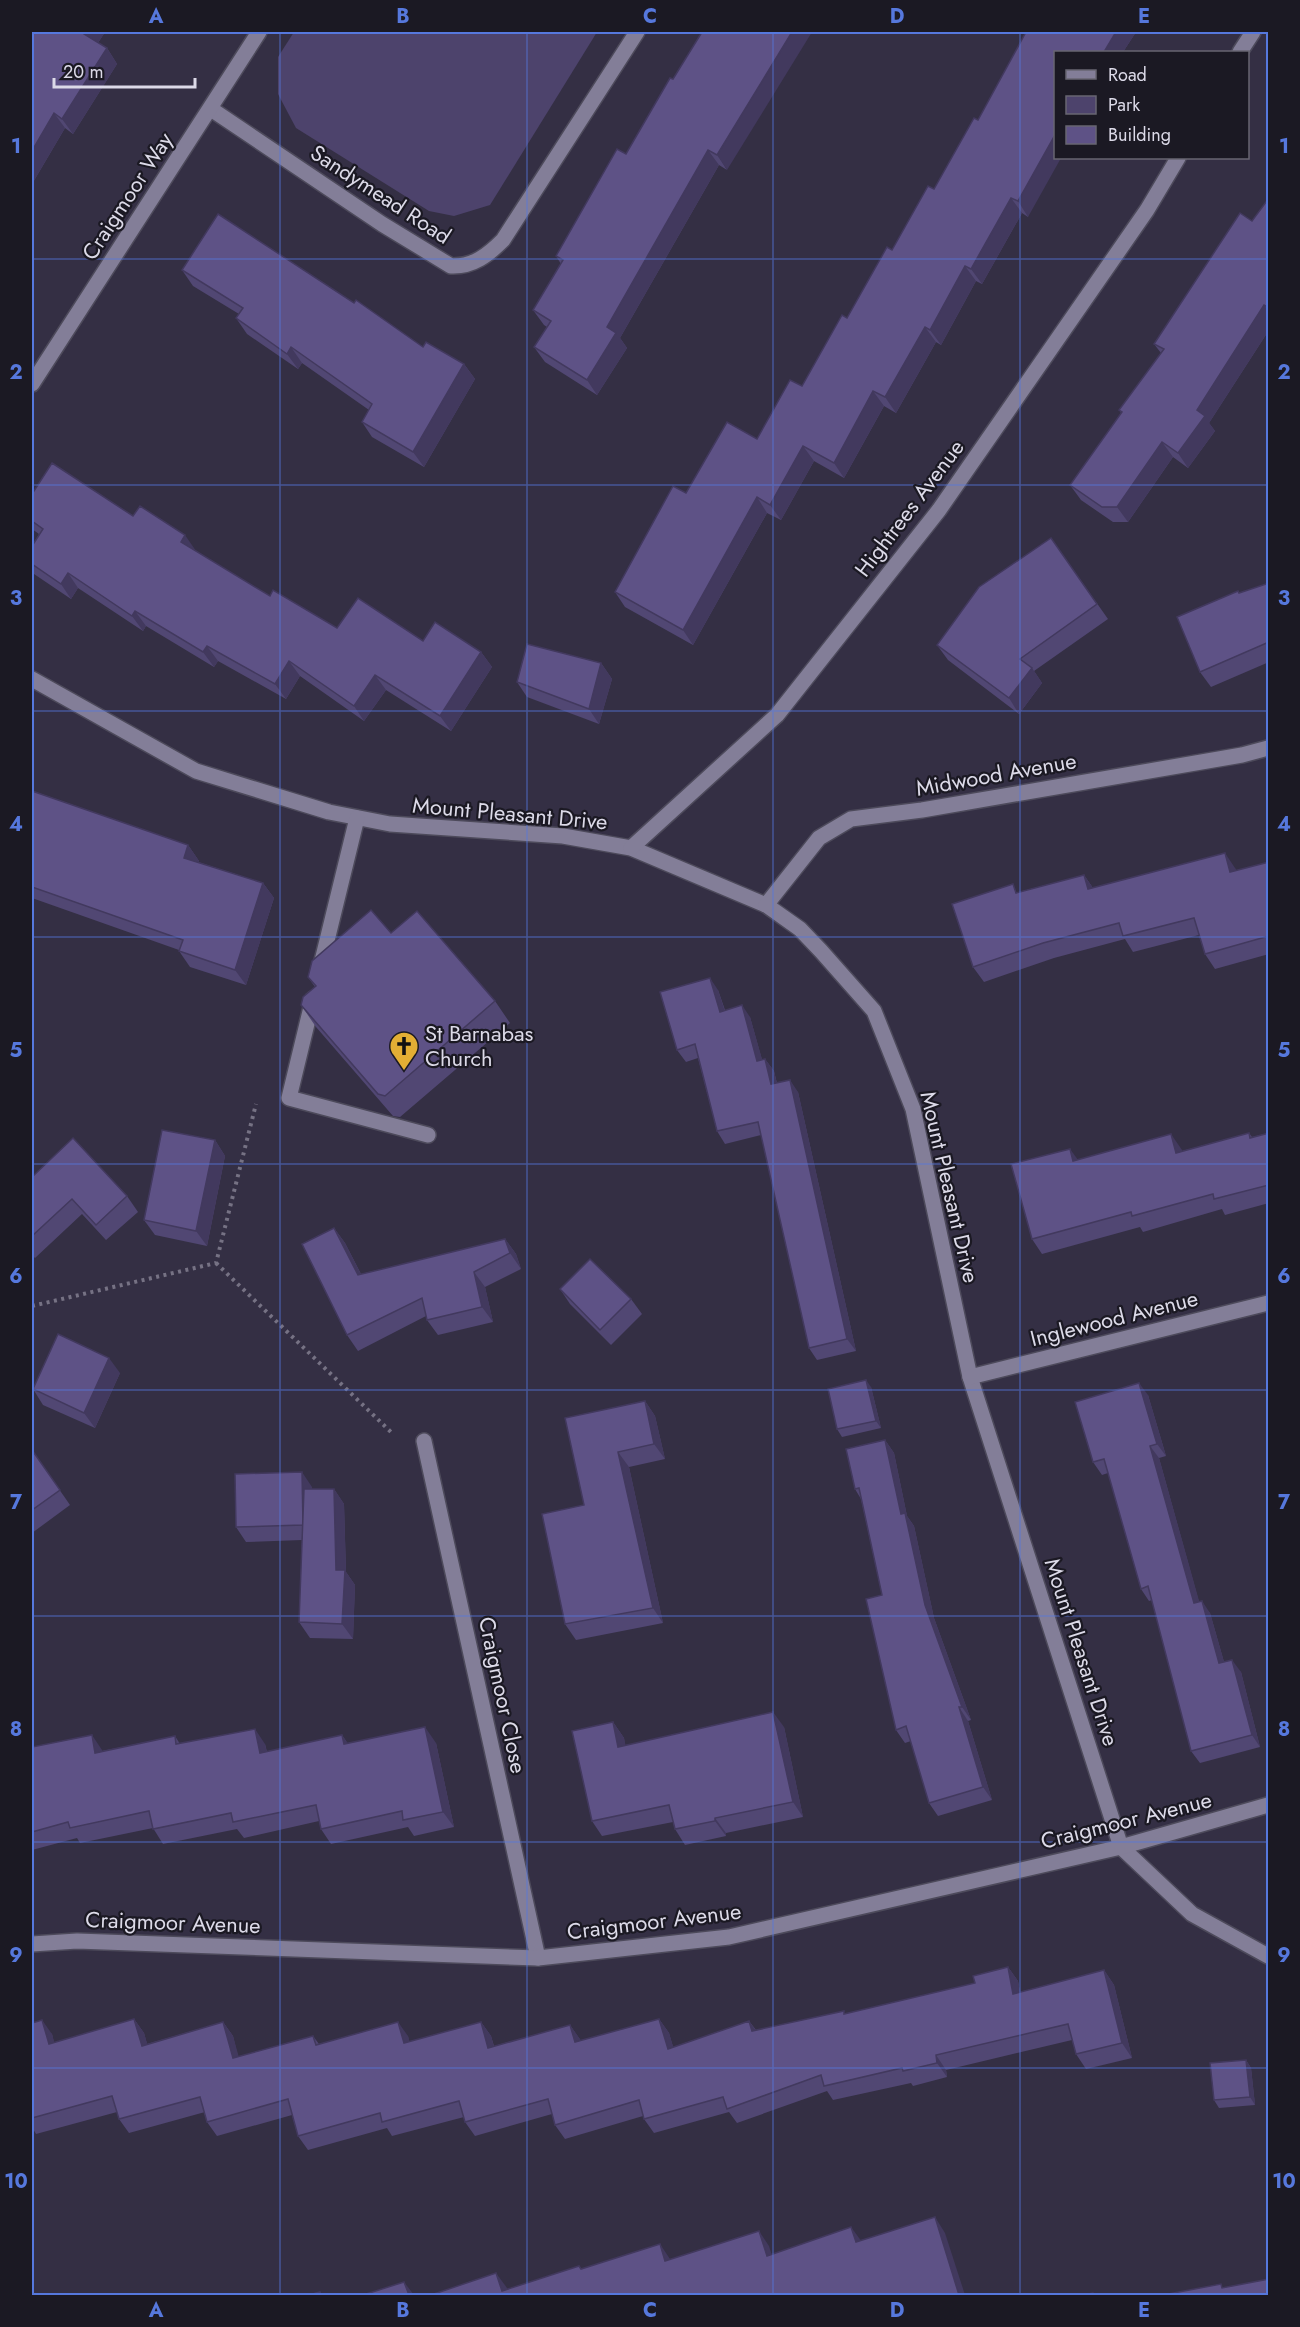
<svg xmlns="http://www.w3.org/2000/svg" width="1300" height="2327" viewBox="0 0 1300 2327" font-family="Jost,sans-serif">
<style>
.green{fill:#4d436c}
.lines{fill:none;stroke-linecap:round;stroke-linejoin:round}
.minor-casing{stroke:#4d4a5b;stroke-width:18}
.path{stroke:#767284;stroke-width:4;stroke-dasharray:3 4.5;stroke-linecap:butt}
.minor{stroke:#837e98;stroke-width:15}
.wall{fill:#514773}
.shaded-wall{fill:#42395e}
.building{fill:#5e5286;stroke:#42395e;stroke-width:1.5}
.grid{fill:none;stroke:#5678dd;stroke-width:1.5;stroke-opacity:0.55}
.labels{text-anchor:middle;stroke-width:4.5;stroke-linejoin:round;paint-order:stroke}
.street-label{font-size:22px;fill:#dcdae8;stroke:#1b1923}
.poi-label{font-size:22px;fill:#dcdae8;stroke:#1b1923;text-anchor:start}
.neatline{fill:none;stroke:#5678dd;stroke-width:2}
.grid-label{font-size:20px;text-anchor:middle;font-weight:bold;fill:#5678dd}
</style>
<rect width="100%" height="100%" fill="#342f44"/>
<path class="green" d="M294 32H597L490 205 454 216 429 211 296 128 278 94V57Z"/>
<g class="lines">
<g class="minor-casing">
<g id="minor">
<path d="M1240 52 1253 32"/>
<path d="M211 109 382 224 451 266C473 267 488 255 503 240L637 32"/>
<path d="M32 384 259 32"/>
<path d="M32 679 196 771 329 812 390 824 563 836 631 848 766 905 800 929 821 951 874 1011 913 1109 970 1377 1121 1847 1192 1914 1268 1956"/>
<path d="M631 848 777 715 939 510 1147 210 1178 158"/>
<path d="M766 905 819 838 851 819 922 810 1242 755 1268 748"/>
<path d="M320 969 357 818"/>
<path d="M313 999 289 1098 428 1135"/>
<path d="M970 1377 1268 1303"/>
<path d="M424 1441 538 1958"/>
<path d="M32 1944 77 1941 538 1958 729 1937 1121 1847 1268 1805"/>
</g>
</g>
<g class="path">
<path d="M216 1263 394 1435"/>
<path d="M32 1306 216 1263 256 1104"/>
</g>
<use href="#minor" class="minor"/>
</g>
<g class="wall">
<path d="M32 32H105L98 43 107 48 117 64 73 134 65 128 32 184Z"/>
<path d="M1026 32H1136L1123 52H1056L1028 217 1022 213 982 284 976 281 941 345 936 342 896 413 884 406 844 478 814 461 781 520 767 513 693 645 625 607 615 592 686 493 757 439 802 386 892 250 934 189 978 120Z"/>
<path d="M673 79 727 170 719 165 620 338 627 348 597 395 545 362 534 347 547 327 544 325 533 310 561 264 556 256 626 154Z"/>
<path d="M1269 198V330L1209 423 1215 431 1188 468 1173 457 1128 522H1113L1081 500 1070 485 1121 413 1119 410 1161 353 1154 344 1252 221Z"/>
<path d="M182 270 423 347 464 364 475 379 424 467 372 437 362 422 369 410 302 363 298 369 247 334 236 318 239 314 193 286Z"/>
<path d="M32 494 133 516 196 551 270 596 337 628 423 641 481 652 492 667 451 731 386 690 364 721 300 676 286 699 218 661 214 667 146 626 143 631 78 588 71 599 34 574 32 571V546L39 534 32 529Z"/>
<path d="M1051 538 1108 619 1034 671 1042 683 1019 714 948 660 937 645Z"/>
<path d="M1269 583V662L1211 687 1200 672 1240 593Z"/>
<path d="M601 663 612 679 599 724 527 697 517 682Z"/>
<path d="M32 790 33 791 188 845 199 861 198 862 263 883 274 898 246 985 190 967 179 951V950L32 898Z"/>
<path d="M1269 862V954L1215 969 1205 954 1199 935 1133 952 1125 939 1054 958 984 982 973 967 1019 892 1084 875 1093 888 1235 868 1236 871Z"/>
<path d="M391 933 495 1001 510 1023 400 1117 393 1116 316 1027 301 1005 315 987 308 977Z"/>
<path d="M718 990 725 1010 750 1017 762 1060 765 1059 774 1071 777 1083 798 1092 856 1351 817 1360 809 1348 761 1135 725 1144 717 1131 698 1058 686 1062 677 1050Z"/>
<path d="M1249 1133 1252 1137 1269 1133V1203L1225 1215 1222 1209 1143 1232 1140 1227 1042 1254 1032 1239 1078 1160 1182 1150V1151Z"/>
<path d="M215 1140 225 1156 207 1246 155 1235 144 1220Z"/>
<path d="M32 1177 127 1196 138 1212 106 1240 82 1214 35 1258 32 1255Z"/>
<path d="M334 1228 345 1243 361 1274 505 1239 516 1254 521 1269 485 1287 493 1322 438 1335 427 1320 426 1316 358 1351 347 1335Z"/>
<path d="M560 1289 631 1299 642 1314 611 1345 570 1304Z"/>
<path d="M120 1373 95 1428 43 1405 33 1389Z"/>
<path d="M871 1387 881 1428 842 1437 837 1429Z"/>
<path d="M1148 1395 1166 1456 1159 1458 1199 1602 1210 1613 1224 1662 1241 1672 1260 1747 1200 1763 1191 1751 1152 1600 1149 1601 1141 1589 1108 1473 1102 1475 1093 1462Z"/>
<path d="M645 1401 655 1416 665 1459 629 1467 663 1623 576 1640 565 1624 584 1505Z"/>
<path d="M885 1440 894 1453 907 1516 914 1526 934 1618 971 1720 968 1721 992 1800 938 1816 929 1803 911 1741 905 1743 896 1730 882 1595 861 1499 855 1489Z"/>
<path d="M32 1450 70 1505 32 1533Z"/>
<path d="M312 1487V1489H334L344 1504 346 1572 355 1585 353 1639 310 1638 299 1622 302 1540 246 1542 236 1527Z"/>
<path d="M613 1722 624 1738 625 1745 784 1727 803 1817 726 1833V1836L685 1845 675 1829 673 1822 602 1836 592 1821Z"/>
<path d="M342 1735 348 1744 436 1743 454 1827 414 1836 408 1827 331 1844 321 1829 319 1821 244 1838 237 1829 163 1844 153 1828 80 1843 77 1838 32 1850V1747L102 1750V1751L175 1736 180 1744H265L267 1752Z"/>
<path d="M1008 1967 1018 1981 1020 1992 1104 1970 1114 1985 1132 2058 1086 2069 1076 2054 1072 2040 946 2070 947 2077 913 2086 911 2083 833 2100 827 2091 737 2123 729 2112 654 2133 644 2119 643 2116 565 2139 555 2125 552 2114 475 2136 465 2122 464 2117 392 2136 387 2128 308 2150 298 2136 292 2115 217 2136 207 2122 205 2112 129 2133 119 2119 117 2112 36 2134 32 2127V2023L52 2034 54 2043 134 2019 144 2033 147 2044 223 2022 233 2036 238 2057 313 2036 319 2044 408 2036 409 2042 481 2022 491 2036 494 2046 570 2025 581 2041 659 2019 669 2033 673 2047 749 2021 756 2030 846 2014 975 1983Z"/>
<path d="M1246 2060 1251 2068 1255 2105 1219 2108 1214 2100Z"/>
</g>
<g class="shaded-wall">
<path d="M85 32H105L94 49 84 34Z"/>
<path d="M792 32H812L727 170 717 155Z"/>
<path d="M1116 32H1136L1123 52H1104Z"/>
<path d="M107 48 117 64 73 134 62 119Z"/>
<path d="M54 113 65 128 32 184V151Z"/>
<path d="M1055 133 1056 158H1061L1028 217 1018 201Z"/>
<path d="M708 150 719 165 620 338 627 348 597 395 587 380 607 327Z"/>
<path d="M1011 198 1022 213 982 284 971 269Z"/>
<path d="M965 266 976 281 941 345 930 330Z"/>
<path d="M1264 305 1269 312V330L1209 423 1215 431 1188 468 1178 453 1197 410Z"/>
<path d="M925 327 936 342 896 413 885 397Z"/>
<path d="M291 347 302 363 298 369 287 354Z"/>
<path d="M464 364 475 379 424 467 413 452Z"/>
<path d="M873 391 884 406 844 478 834 463Z"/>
<path d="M1162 442 1173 457 1128 522 1117 507Z"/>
<path d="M803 446 814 461 781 520 770 505Z"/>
<path d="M757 497 767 513 693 645 683 630Z"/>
<path d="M185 535 196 551 181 542Z"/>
<path d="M68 573 78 588 71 599 61 584Z"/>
<path d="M135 611 146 626 143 631 132 616Z"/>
<path d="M207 646 218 661 214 667 203 652Z"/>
<path d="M481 652 492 667 451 731 440 716Z"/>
<path d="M289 661 300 676 286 699 275 684Z"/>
<path d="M601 663 612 679 599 724 589 709Z"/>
<path d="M1032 668 1042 683 1019 714 1009 698Z"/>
<path d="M375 675 386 690 364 721 354 706Z"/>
<path d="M188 845 199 861 195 873 184 858Z"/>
<path d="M1225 853 1235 868 1241 888 1230 872Z"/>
<path d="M1084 875 1095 891 1088 889Z"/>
<path d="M263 883 274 898 246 985 235 970Z"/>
<path d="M710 978 718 990 729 1024 720 1012Z"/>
<path d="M742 1005 750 1017 766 1073 757 1061Z"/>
<path d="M765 1059 774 1071 780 1097 771 1084Z"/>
<path d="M790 1080 798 1092 856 1351 847 1339Z"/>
<path d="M1171 1134 1182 1150 1187 1168 1176 1153Z"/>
<path d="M215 1140 225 1156 207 1246 196 1231Z"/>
<path d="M1070 1149 1081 1164 1073 1161Z"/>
<path d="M334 1228 345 1243 369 1290 358 1275Z"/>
<path d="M505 1239 516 1254 521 1269 510 1253Z"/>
<path d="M474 1272 485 1287 493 1322 482 1307Z"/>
<path d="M109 1358 120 1373 95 1428 84 1413Z"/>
<path d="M866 1380 871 1387 881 1428 876 1421Z"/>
<path d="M1139 1383 1148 1395 1166 1456 1157 1444Z"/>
<path d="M645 1401 655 1416 665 1459 654 1444Z"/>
<path d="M885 1440 894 1453 907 1516 914 1526 934 1618 971 1720 962 1707 925 1605 901 1514Z"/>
<path d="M1150 1446 1159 1458 1203 1615 1194 1603Z"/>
<path d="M618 1452 629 1467 663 1623 653 1608Z"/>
<path d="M302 1472 312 1487 313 1540 303 1525Z"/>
<path d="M334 1489 344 1504 346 1572 355 1585 353 1639 342 1624 336 1570Z"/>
<path d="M1202 1601 1210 1613 1228 1676 1219 1663Z"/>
<path d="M1232 1660 1241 1672 1260 1747 1252 1735Z"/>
<path d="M959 1707 968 1721 992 1800 983 1787Z"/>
<path d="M773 1712 784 1727 803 1817 793 1802Z"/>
<path d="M613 1722 624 1738 629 1762 618 1747Z"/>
<path d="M425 1727 436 1743 454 1827 443 1812Z"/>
<path d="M255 1729 265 1744 270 1769 260 1753Z"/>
<path d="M92 1735 102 1750 106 1768 95 1753Z"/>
<path d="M342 1735 353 1751 344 1744Z"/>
<path d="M715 1818 726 1833V1836L715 1821Z"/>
<path d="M1008 1967 1018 1981 1023 2008 1013 1994Z"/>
<path d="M1104 1970 1114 1985 1132 2058 1122 2043Z"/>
<path d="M134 2019 144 2033 152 2060 142 2046Z"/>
<path d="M659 2019 669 2033 678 2063 668 2049Z"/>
<path d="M42 2020 52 2034 59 2059 49 2044Z"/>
<path d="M749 2021 759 2035 752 2031Z"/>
<path d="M223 2022 233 2036 243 2072 233 2058Z"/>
<path d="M398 2022 408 2036 414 2058 404 2043Z"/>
<path d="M481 2022 491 2036 498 2062 488 2048Z"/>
<path d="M570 2025 580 2039 585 2056 575 2042Z"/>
<path d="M936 2055 946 2070 947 2077 937 2063Z"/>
<path d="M1246 2060 1251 2068 1255 2105 1250 2097Z"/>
<path d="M935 2217 945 2233 965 2295H959Z"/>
<path d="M851 2227 862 2242H856Z"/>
<path d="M759 2231 769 2246 777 2271 767 2256Z"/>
<path d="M660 2244 670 2259 665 2261Z"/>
<path d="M496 2273 507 2288 509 2295 502 2291Z"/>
<path d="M404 2282 414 2295H409Z"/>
</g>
<g class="building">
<path d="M32 32H85L84 34 107 48 62 119 54 113 32 151Z"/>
<path d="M702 32H792L717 155 708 150 607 327 616 333 587 380 534 347 551 321 533 310 563 260 556 256 617 149 626 154 670 78 673 79Z"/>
<path d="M1026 32H1116L1104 52H1056V133L1018 201 1011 198 971 269 965 266 930 330 925 327 885 397 873 391 834 463 803 446 770 505 757 497 683 630 615 592 673 486 686 493 727 422 757 439 790 380 802 386 842 315 847 318 887 247 892 250 928 186 934 189 974 118 978 120Z"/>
<path d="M1269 198V308L1264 305 1197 410 1205 416 1178 453 1162 442 1117 507H1102L1070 485 1122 412 1119 410 1164 349 1154 344 1240 213 1252 221Z"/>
<path d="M218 214 354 303 356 300 423 347 426 342 464 364 413 452 362 422 372 404 291 347 287 354 236 318 243 308 182 270Z"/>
<path d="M52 463 133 516 140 506 185 535 181 542 270 596 273 590 337 628 358 598 423 641 435 622 481 652 440 716 375 675 354 706 289 661 275 684 207 646 203 652 135 611 132 616 68 573 61 584 32 564V546L43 529 32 521V494Z"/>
<path d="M1051 538 1097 604 1020 659 1032 668 1009 698 937 645 979 587Z"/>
<path d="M1269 583V642L1200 672 1177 617 1238 591 1239 593Z"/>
<path d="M527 644 601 663 589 709 517 682Z"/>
<path d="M32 791 188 845 184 858 263 883 235 970 179 951 183 940 32 887Z"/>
<path d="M1225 853 1230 872 1269 862V936L1205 954 1194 918 1123 936 1119 923 1043 943 973 967 952 904 1013 884 1016 893 1084 875 1088 889Z"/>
<path d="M371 910 391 933 417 911 495 1001 385 1096 378 1094 301 1005 303 997 316 986 308 977 312 961Z"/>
<path d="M710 978 720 1012 742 1005 757 1061 765 1059 771 1084 790 1080 847 1339 809 1348 758 1122 717 1131 695 1044 677 1050 660 992Z"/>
<path d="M162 1130 215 1140 196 1231 144 1220Z"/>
<path d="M1249 1133 1250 1138 1269 1133V1185L1214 1199 1213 1194 1132 1216 1131 1212 1032 1239 1011 1164 1070 1149 1073 1161 1171 1134 1176 1153Z"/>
<path d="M73 1138 127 1196 96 1225 72 1199 32 1236V1177Z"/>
<path d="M334 1228 358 1275 505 1239 510 1253 474 1272 482 1307 427 1320 422 1298 347 1335 302 1244Z"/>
<path d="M590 1259 631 1299 600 1330 560 1289Z"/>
<path d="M58 1334 109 1358 84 1413 33 1389Z"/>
<path d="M866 1380 876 1421 837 1429 828 1389Z"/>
<path d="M1139 1383 1157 1444 1150 1446 1194 1603 1202 1601 1219 1663 1232 1660 1252 1735 1191 1751 1148 1586 1141 1589 1104 1459 1093 1462 1075 1402Z"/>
<path d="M645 1401 654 1444 618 1452 653 1608 565 1624 542 1514 584 1505 565 1418Z"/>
<path d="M885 1440 901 1514 905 1513 925 1605 962 1707H959L983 1787 929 1803 906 1726 896 1730 866 1599 882 1595 859 1488 855 1489 846 1449Z"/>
<path d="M32 1450 60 1490 32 1510Z"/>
<path d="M302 1472 303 1525 236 1527 235 1474Z"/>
<path d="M304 1489H334L336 1570H345L342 1624 299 1622Z"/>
<path d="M773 1712 793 1802 715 1818V1821L675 1829 669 1805 592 1821 572 1731 613 1722 618 1747Z"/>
<path d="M425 1727 443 1812 403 1820 402 1811 321 1829 316 1805 233 1822 231 1813 153 1829 149 1811 70 1828 68 1822 32 1832V1747L92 1735 95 1753 175 1736 176 1744 255 1729 260 1753 342 1735 344 1744Z"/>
<path d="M1008 1967 1013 1994 1104 1970 1122 2043 1076 2054 1068 2024 936 2055 937 2063 903 2071 902 2068 824 2086 821 2075 727 2109 723 2097 644 2119 639 2100 555 2125 548 2099 465 2122 459 2101 382 2122 380 2113 298 2136 288 2099 207 2122 200 2097 119 2119 112 2096 32 2118V2023L42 2020 49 2044 134 2019 142 2046 223 2022 233 2058 313 2036 316 2045 398 2022 404 2043 481 2022 488 2048 570 2025 575 2042 659 2019 668 2049 749 2021 752 2031 844 2011V2014L975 1983 973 1976Z"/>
<path d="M1246 2060 1250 2097 1214 2100 1210 2063Z"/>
<path d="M935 2217 959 2295H431L496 2273 502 2291 579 2266 581 2269 660 2244 665 2261 759 2231 767 2256 851 2227 856 2242Z"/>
<path d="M1269 2279V2295H1163L1221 2284 1222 2288Z"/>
<path d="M404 2282 409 2295H363Z"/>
<path d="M320 2292 321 2295H309Z"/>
<path d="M1093 2293 1094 2295H1082Z"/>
</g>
<path class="grid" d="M280 32V2296M527 32V2296M773 32V2296M1020 32V2296M32 259H1268M32 485H1268M32 711H1268M32 937H1268M32 1164H1268M32 1390H1268M32 1616H1268M32 1842H1268M32 2068H1268"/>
<defs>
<g id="church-pin" transform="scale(1.5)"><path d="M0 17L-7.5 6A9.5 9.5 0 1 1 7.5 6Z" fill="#e3ae34" stroke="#1b1923"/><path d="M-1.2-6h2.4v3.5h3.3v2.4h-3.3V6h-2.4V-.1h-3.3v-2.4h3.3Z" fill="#111"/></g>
</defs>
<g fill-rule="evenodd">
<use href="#church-pin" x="404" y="1046"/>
</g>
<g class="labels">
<g class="street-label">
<text transform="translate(381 194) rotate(33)" y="8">Sandymead Road</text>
<text transform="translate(127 196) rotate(-57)" y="8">Craigmoor Way</text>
<text transform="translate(909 508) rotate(-53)" y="8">Hightrees Avenue</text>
<text transform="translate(996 774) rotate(-10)" y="8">Midwood Avenue</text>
<text transform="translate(510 813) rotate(5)" y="8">Mount Pleasant Drive</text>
<text transform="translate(950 1187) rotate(77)" y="8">Mount Pleasant Drive</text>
<text transform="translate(1114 1318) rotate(-14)" y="8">Inglewood Avenue</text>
<text transform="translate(1082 1652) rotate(72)" y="8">Mount Pleasant Drive</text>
<text transform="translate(503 1695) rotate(78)" y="8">Craigmoor Close</text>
<text transform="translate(1126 1820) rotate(-14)" y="8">Craigmoor Avenue</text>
<text transform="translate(654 1921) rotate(-7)" y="8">Craigmoor Avenue</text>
<text transform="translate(173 1922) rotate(2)" y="8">Craigmoor Avenue</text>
</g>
<g class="poi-label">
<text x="425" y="1041">St Barnabas<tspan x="425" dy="25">Church</tspan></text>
</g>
</g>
<rect width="1300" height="2327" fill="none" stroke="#1b1923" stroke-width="66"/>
<rect x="1054" y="51" width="195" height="108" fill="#1b1923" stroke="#686672" stroke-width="1.5"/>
<rect x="1066" y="70" width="30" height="9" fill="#837e98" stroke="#686672" stroke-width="1.5"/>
<text x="1108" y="81" font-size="18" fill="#dcdae8">Road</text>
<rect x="1066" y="96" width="30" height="18" fill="#4d436c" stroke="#686672" stroke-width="1.5"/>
<text x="1108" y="111" font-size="18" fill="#dcdae8">Park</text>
<rect x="1066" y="126" width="30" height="18" fill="#5e5286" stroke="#686672" stroke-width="1.5"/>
<text x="1108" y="141" font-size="18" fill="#dcdae8">Building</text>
<path d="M54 78v9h141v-9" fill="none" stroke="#dcdae8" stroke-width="3"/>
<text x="63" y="78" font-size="18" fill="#dcdae8" stroke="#1b1923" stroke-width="4.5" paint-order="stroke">20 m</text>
<rect x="33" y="33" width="1234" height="2261" class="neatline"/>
<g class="grid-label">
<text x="156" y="23">A</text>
<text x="403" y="23">B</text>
<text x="650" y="23">C</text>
<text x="897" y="23">D</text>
<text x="1144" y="23">E</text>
<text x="16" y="153">1</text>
<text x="1284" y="153">1</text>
<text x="16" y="379">2</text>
<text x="1284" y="379">2</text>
<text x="16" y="605">3</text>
<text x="1284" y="605">3</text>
<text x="16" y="831">4</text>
<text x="1284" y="831">4</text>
<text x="16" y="1057">5</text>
<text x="1284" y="1057">5</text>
<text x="16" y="1283">6</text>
<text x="1284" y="1283">6</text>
<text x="16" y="1509">7</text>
<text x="1284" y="1509">7</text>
<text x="16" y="1736">8</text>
<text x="1284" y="1736">8</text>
<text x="16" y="1962">9</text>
<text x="1284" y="1962">9</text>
<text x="16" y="2188">10</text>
<text x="1284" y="2188">10</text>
<text x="156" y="2317">A</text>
<text x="403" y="2317">B</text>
<text x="650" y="2317">C</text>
<text x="897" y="2317">D</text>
<text x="1144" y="2317">E</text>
</g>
</svg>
